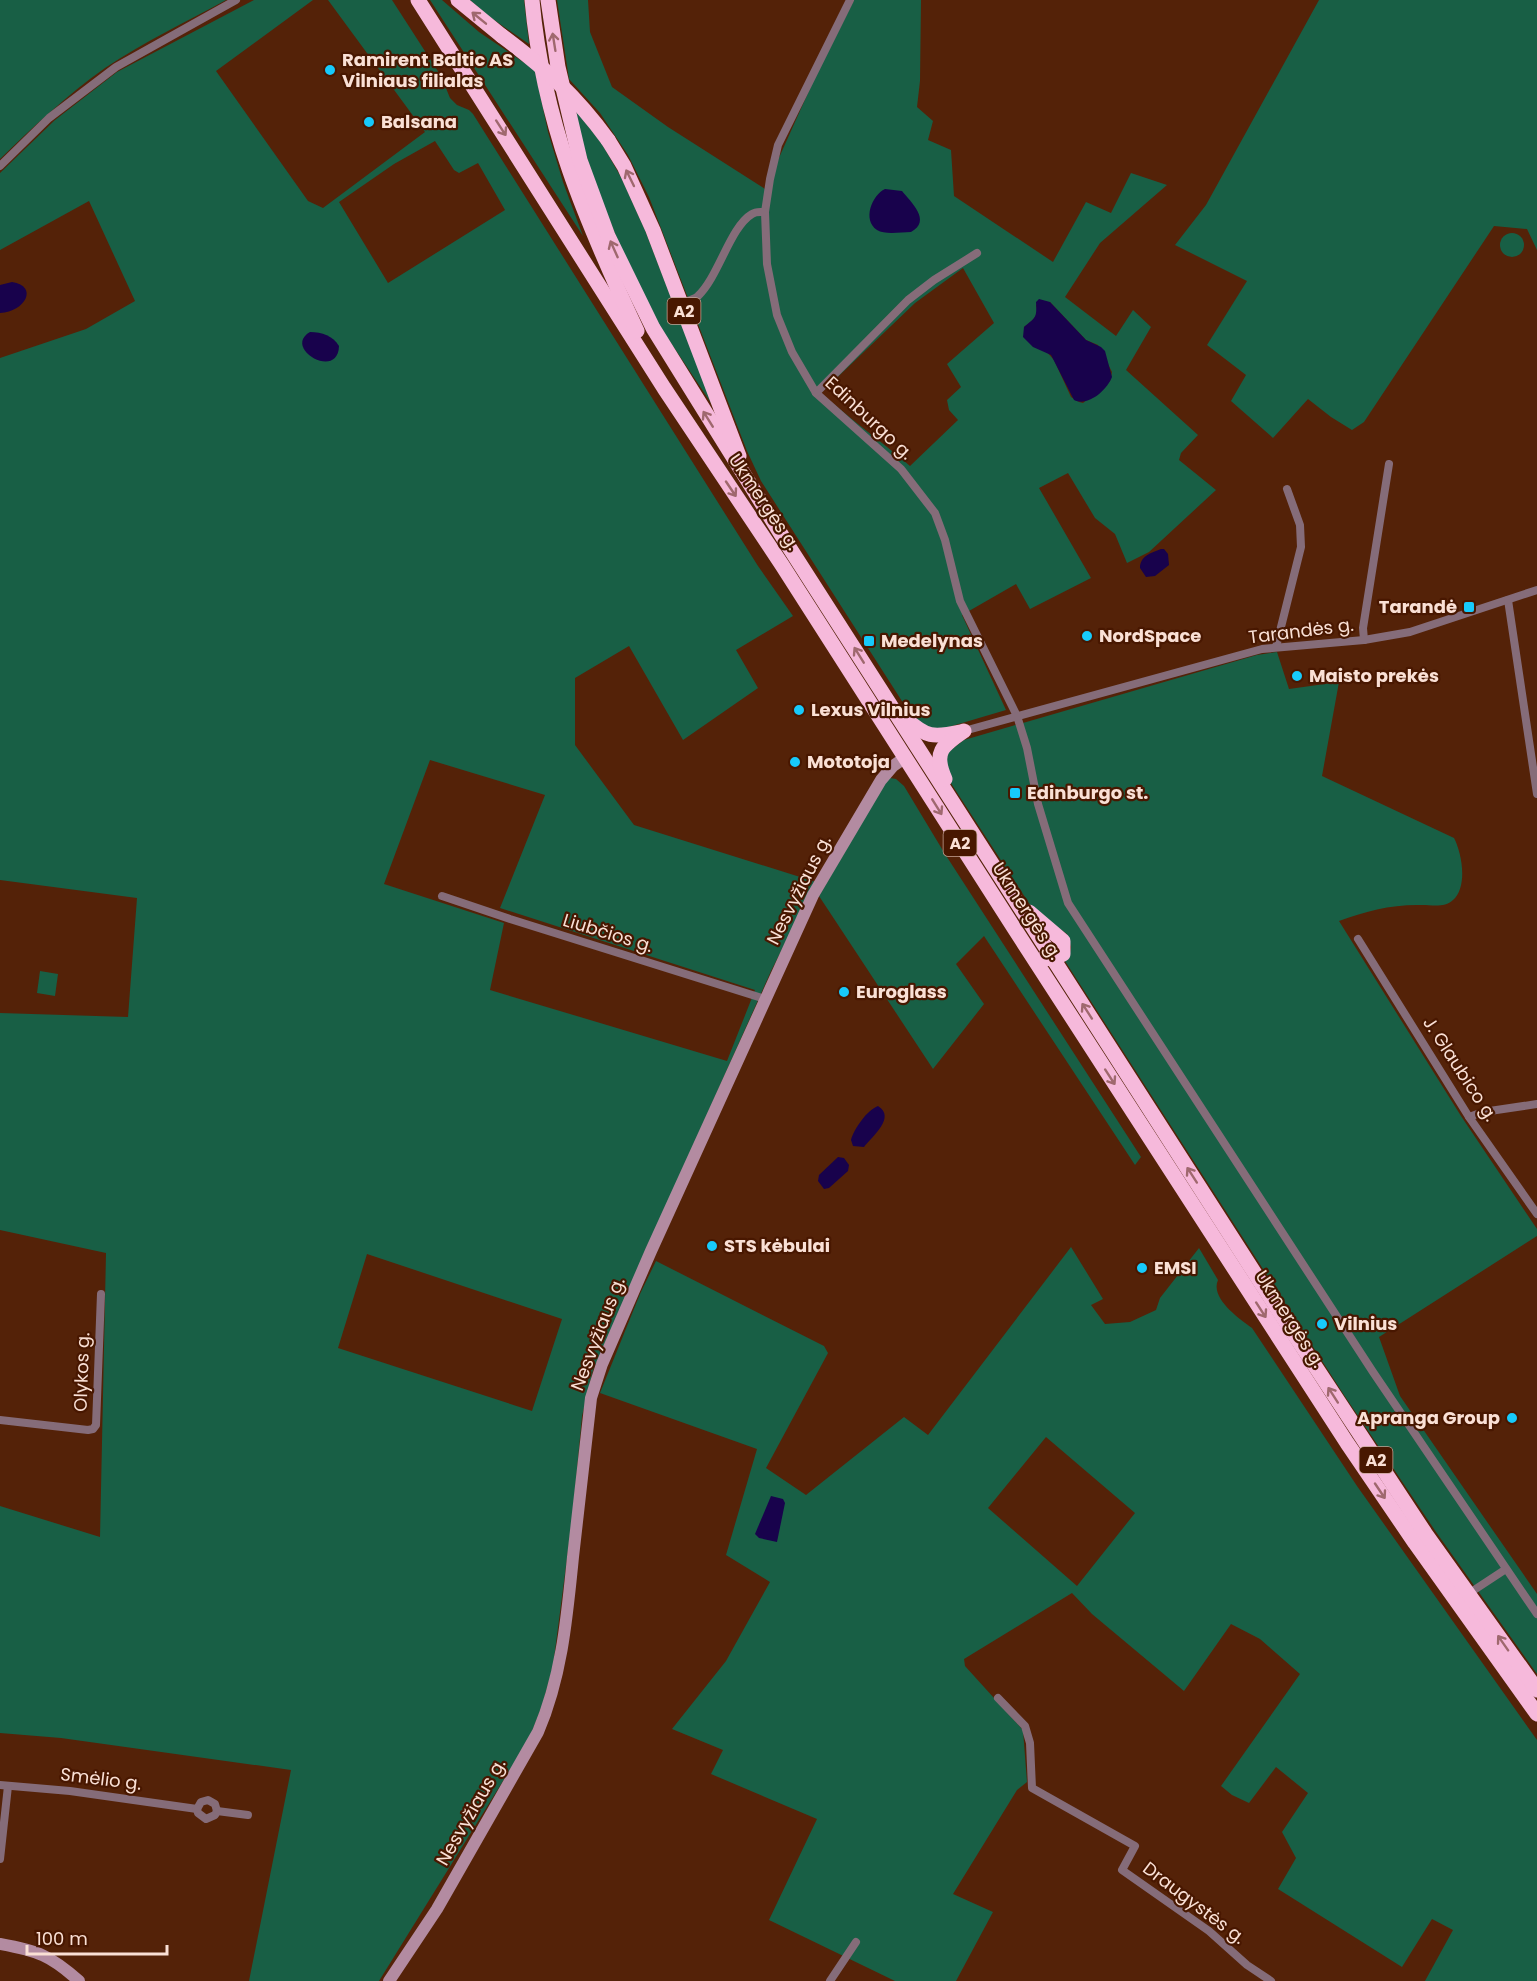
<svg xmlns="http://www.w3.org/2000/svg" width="1537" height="1981" viewBox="0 0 1537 1981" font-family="Poppins,sans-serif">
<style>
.green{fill:#185f45;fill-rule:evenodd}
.water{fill:#18024c}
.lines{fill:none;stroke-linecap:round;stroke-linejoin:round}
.street{stroke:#856c79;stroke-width:8}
.secondary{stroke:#b38ba1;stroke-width:12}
.highway{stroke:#f6b9db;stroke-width:15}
.highway-bridge{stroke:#f6b9db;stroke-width:15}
.oneway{stroke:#9f686e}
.poi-dot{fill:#17cafb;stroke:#481700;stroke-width:2}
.labels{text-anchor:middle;stroke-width:4.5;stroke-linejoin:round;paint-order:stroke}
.shield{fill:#481700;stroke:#c5a495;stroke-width:1.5}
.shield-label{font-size:16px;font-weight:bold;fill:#fae0d5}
.poi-label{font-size:18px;font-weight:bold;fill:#fae0d5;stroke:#481700;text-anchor:start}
.street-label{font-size:18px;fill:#fae0d5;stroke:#481700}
</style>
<rect width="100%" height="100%" fill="#542208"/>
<g class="green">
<path d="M0 0H226C186 22 144 42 105 68 67 95 33 127 0 159Z"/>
<path d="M254 0H313L216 71 308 201 323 208 425 132 328 0H392L441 76 450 98 457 105 469 110 473 114 758 566 793 616 736 650 758 688 683 740 629 646 575 678V745L634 825 816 882 771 971 593 1370 582 1416 573 1512 553 1666 542 1706 529 1739 379 1981H249L291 1770 61 1738 0 1733V1506L100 1537 106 1253 0 1230V1013L128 1017 137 898 0 880V358L86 329 135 301 89 201 0 250V173L55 120 117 72ZM435 141 454 170 459 173 478 163 505 210 388 283 339 202 394 164ZM430 760 545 795 500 908 755 990 727 1061 490 990 504 923 384 884ZM367 1254 562 1319 532 1411 338 1348Z"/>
<path d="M430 0H442L479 32 535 70 548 132 563 182 583 236Z"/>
<path d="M470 0H524L529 44 487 15Z"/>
<path d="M557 0H588L590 32 612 87 668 127 765 189 812 84 854 0H921L920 81 917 107 933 121 928 140 951 150 954 196 1053 262 1086 202 1111 213 1131 173 1167 185 1100 243 1065 297 1116 336 1133 310 1151 327 1126 370 1198 435 1181 453 1179 460 1216 490 1149 552 1127 563 1115 534 1095 518 1068 473 1039 488 1091 578 1030 609 1016 584 962 615 1006 710 935 731 916 723 761 481 747 451 649 197 628 155 600 113 569 79ZM963 268 994 323 947 364 961 387 947 400 949 410 958 420 910 466C881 441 850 419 821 393L915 303ZM1050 302 1086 340 1098 345 1112 372 1110 381 1083 403 1079 402 1071 397 1054 360 1024 327C1032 321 1040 316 1036 305Z"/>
<path d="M1319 0H1537V250L1527 229 1494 226 1364 422 1352 430 1331 417 1308 399 1273 438 1231 401 1246 375 1207 345 1247 281 1175 245 1206 205Z"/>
<path d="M576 110 602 144 622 179 645 230 713 406 661 328 628 267 594 180 579 132Z"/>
<circle cx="1512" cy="245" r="12"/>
<path d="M1277 652 1289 689 1339 682 1322 776 1454 838C1462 853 1468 887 1453 900 1445 908 1432 905 1422 905 1394 904 1365 911 1339 921L1461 1116 1537 1229V1236L1379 1337 1400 1396 1537 1594V1674L1436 1532 1344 1395 1065 961 1070 953 1071 947 1067 934 1034 911 943 771V756L964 740 1257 655Z"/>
<path d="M890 778 896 779 904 786 945 854 1141 1157 1135 1165 984 936 956 964 984 1004 933 1069 819 896 885 783Z"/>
<path d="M40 971 58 974 55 996 37 993Z"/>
<path d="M1071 1247 1103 1299 1091 1305 1105 1324 1130 1322 1156 1310 1160 1298 1199 1248 1218 1280C1210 1298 1238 1318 1252 1328L1357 1486 1537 1740V1981H1425L1453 1930 1432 1919 1402 1967 1278 1889 1296 1858 1282 1832 1308 1793 1276 1767 1249 1803 1232 1795 1221 1786 1300 1674 1260 1639 1231 1624 1184 1691 1092 1614 1072 1593 964 1659 965 1666 1023 1730 1027 1782 1017 1790 953 1894 993 1912 956 1981H895L769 1920 817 1819 711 1774 723 1750 672 1729 726 1661 770 1582 726 1555 757 1449 600 1393 640 1294 656 1261 824 1346 828 1353 766 1468 806 1495 904 1417 928 1435ZM1046 1437 1135 1513 1077 1586 988 1508Z"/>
</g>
<g class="water">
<path d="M885 189 902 191C911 202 932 221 911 232 901 232 885 235 877 230 862 220 872 195 885 189Z"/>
<path d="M12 282C39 286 25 312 0 313V285Z"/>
<path d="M1039 299 1050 302 1086 340 1101 347 1105 351 1112 377C1107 390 1088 407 1074 400L1051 355 1033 347 1023 337 1024 327C1036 317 1037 318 1036 302Z"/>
<path d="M310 332C322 332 333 336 339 346 338 381 282 348 310 332Z"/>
<path d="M1161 549H1164L1168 554 1169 565 1155 576 1146 577 1140 568C1140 556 1151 553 1161 549Z"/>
<path d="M878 1106C896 1117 873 1136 864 1147L853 1146 851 1140C854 1129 867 1110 878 1106Z"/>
<path d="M838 1157 844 1158 849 1165 848 1171 829 1188 824 1189 818 1181 819 1175Z"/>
<path d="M771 1496 783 1499 785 1503 777 1542 759 1538 755 1534Z"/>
</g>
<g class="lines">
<g class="street">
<path d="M850 0 778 145 770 179 765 212 767 264 777 315 792 352 816 393 901 469 935 513 945 540 960 601 1017 716 1027 748 1038 804 1068 903 1373 1372 1537 1614"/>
<path d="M0 166 49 118 116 67 236 0"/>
<path d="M681 303C686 301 693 300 698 296 719 276 730 227 752 214 756 211 760 212 765 212"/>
<path d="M816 393 908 300 934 280 977 253"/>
<path d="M1508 600 1537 794"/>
<path d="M1364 640 1363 628 1389 464"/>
<path d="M1276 647 1301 547 1300 525 1287 489"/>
<path d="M964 731 1262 649 1364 640 1410 632 1537 590"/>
<path d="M442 896 510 919 765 999"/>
<path d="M1358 939 1469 1117 1537 1214"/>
<path d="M1469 1117 1483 1112 1537 1104"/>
<path d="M0 1420 88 1430 93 1429 96 1425 101 1294"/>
<path d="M1468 1594 1506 1569"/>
<path d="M998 1698 1025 1726 1030 1743 1032 1788 1135 1846 1122 1870 1209 1931 1247 1965 1271 1981"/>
<path d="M0 1785 70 1791 197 1809"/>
<path d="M197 1809 201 1802 208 1800 215 1804 217 1811"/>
<path d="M197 1809 198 1813 206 1819 215 1815 217 1811"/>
<path d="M217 1811 248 1815"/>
<path d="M0 1859 8 1786"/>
<path d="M830 1981 856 1942"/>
</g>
<g class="secondary">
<path d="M0 1944C38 1951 50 1955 79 1981"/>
<path d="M389 1981 437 1909 538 1732C562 1676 567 1617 573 1557 579 1504 585 1451 591 1398L602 1364 651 1251 813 895 881 780 893 766 906 757"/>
</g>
<g class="highway">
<path d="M418 0 664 388 782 565 1014 928 1347 1443 1415 1543 1537 1714"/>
<path d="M458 0 502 36"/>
<path d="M532 0C543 123 586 221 637 331"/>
<path d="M548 0 558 67 580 160 608 236 653 328 789 547 1286 1322 1425 1533 1537 1690"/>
<path d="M608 140 624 166 653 230 739 456"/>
<path d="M906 719C926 737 933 738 960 732"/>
<path d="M945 779C933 752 942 746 964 731"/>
<path d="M1029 912 1063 941V954L1053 959 1044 958"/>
</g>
<path class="highway-bridge" d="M502 36C545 68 576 96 608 140"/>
</g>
<defs><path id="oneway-shaft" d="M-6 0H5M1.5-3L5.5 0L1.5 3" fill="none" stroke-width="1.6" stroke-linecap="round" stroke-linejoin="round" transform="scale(1.5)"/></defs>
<g class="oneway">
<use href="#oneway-shaft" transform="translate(479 18) rotate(-141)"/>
<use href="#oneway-shaft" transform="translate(554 42) rotate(-99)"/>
<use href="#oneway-shaft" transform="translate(501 128) rotate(57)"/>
<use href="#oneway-shaft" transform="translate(630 178) rotate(-116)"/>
<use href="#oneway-shaft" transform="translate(614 249) rotate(-114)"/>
<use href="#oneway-shaft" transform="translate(708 419) rotate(-122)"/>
<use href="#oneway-shaft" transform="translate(731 489) rotate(56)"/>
<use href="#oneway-shaft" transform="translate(859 655) rotate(-122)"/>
<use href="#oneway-shaft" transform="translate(937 807) rotate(58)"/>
<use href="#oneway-shaft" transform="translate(1087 1011) rotate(-123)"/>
<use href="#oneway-shaft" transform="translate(1110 1077) rotate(57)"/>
<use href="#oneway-shaft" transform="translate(1192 1175) rotate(-123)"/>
<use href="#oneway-shaft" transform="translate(1261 1310) rotate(57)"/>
<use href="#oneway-shaft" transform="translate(1333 1395) rotate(-123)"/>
<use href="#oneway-shaft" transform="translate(1380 1491) rotate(56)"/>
<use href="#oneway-shaft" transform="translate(1503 1643) rotate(-125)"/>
</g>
<g class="poi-dot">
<circle cx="330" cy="70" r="6"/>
<circle cx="369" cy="122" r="6"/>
<rect x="1463" y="601" width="12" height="12" rx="3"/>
<circle cx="1087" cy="636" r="6"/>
<rect x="863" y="635" width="12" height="12" rx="3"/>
<circle cx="1297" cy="676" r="6"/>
<circle cx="799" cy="710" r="6"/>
<circle cx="795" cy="762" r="6"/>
<rect x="1009" y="787" width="12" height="12" rx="3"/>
<circle cx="844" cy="992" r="6"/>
<circle cx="712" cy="1246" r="6"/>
<circle cx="1142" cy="1268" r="6"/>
<circle cx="1322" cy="1324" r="6"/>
<circle cx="1512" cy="1418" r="6"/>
</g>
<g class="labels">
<g class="shield">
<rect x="667.5" y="298" width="33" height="26" rx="4.5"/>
<rect x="943.5" y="830" width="33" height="26" rx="4.5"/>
<rect x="1359.5" y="1447" width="33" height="26" rx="4.5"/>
</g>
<g class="shield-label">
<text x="684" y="317">A2</text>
<text x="960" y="849">A2</text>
<text x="1376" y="1466">A2</text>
</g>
<g class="poi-label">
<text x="342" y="66">Ramirent Baltic AS<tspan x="342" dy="21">Vilniaus filialas</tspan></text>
<text x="381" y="128">Balsana</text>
<text x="1457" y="613" text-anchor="end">Tarandė</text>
<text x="1099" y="642">NordSpace</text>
<text x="881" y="647">Medelynas</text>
<text x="1309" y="682">Maisto prekės</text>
<text x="811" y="716">Lexus Vilnius</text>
<text x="807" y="768">Mototoja</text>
<text x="1027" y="799">Edinburgo st.</text>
<text x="856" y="998">Euroglass</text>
<text x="724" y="1252">STS kėbulai</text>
<text x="1154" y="1274">EMSI</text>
<text x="1334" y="1330">Vilnius</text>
<text x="1500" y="1424" text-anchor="end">Apranga Group</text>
</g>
<g class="street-label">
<text transform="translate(869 418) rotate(43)" y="6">Edinburgo g.</text>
<text transform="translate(764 502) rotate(56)" y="6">Ukmergės g.</text>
<text transform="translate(1301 631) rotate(-7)" y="6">Tarandės g.</text>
<text transform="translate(799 890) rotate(-63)" y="6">Nesvyžiaus g.</text>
<text transform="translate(1027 911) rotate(57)" y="6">Ukmergės g.</text>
<text transform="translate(608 933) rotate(17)" y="6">Liubčios g.</text>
<text transform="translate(1460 1069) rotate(57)" y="6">J. Glaubico g.</text>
<text transform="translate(1290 1319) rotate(57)" y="6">Ukmergės g.</text>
<text transform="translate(598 1334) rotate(-69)" y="6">Nesvyžiaus g.</text>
<text transform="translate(82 1372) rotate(-88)" y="6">Olykos g.</text>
<text transform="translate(101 1779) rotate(7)" y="6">Smėlio g.</text>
<text transform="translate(471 1812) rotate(-60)" y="6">Nesvyžiaus g.</text>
<text transform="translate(1194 1903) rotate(37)" y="6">Draugystės g.</text>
</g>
</g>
<path d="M27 1945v9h140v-9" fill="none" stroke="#fae0d5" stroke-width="3"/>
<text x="36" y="1945" font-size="18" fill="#fae0d5" stroke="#481700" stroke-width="4.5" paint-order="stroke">100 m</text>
</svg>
